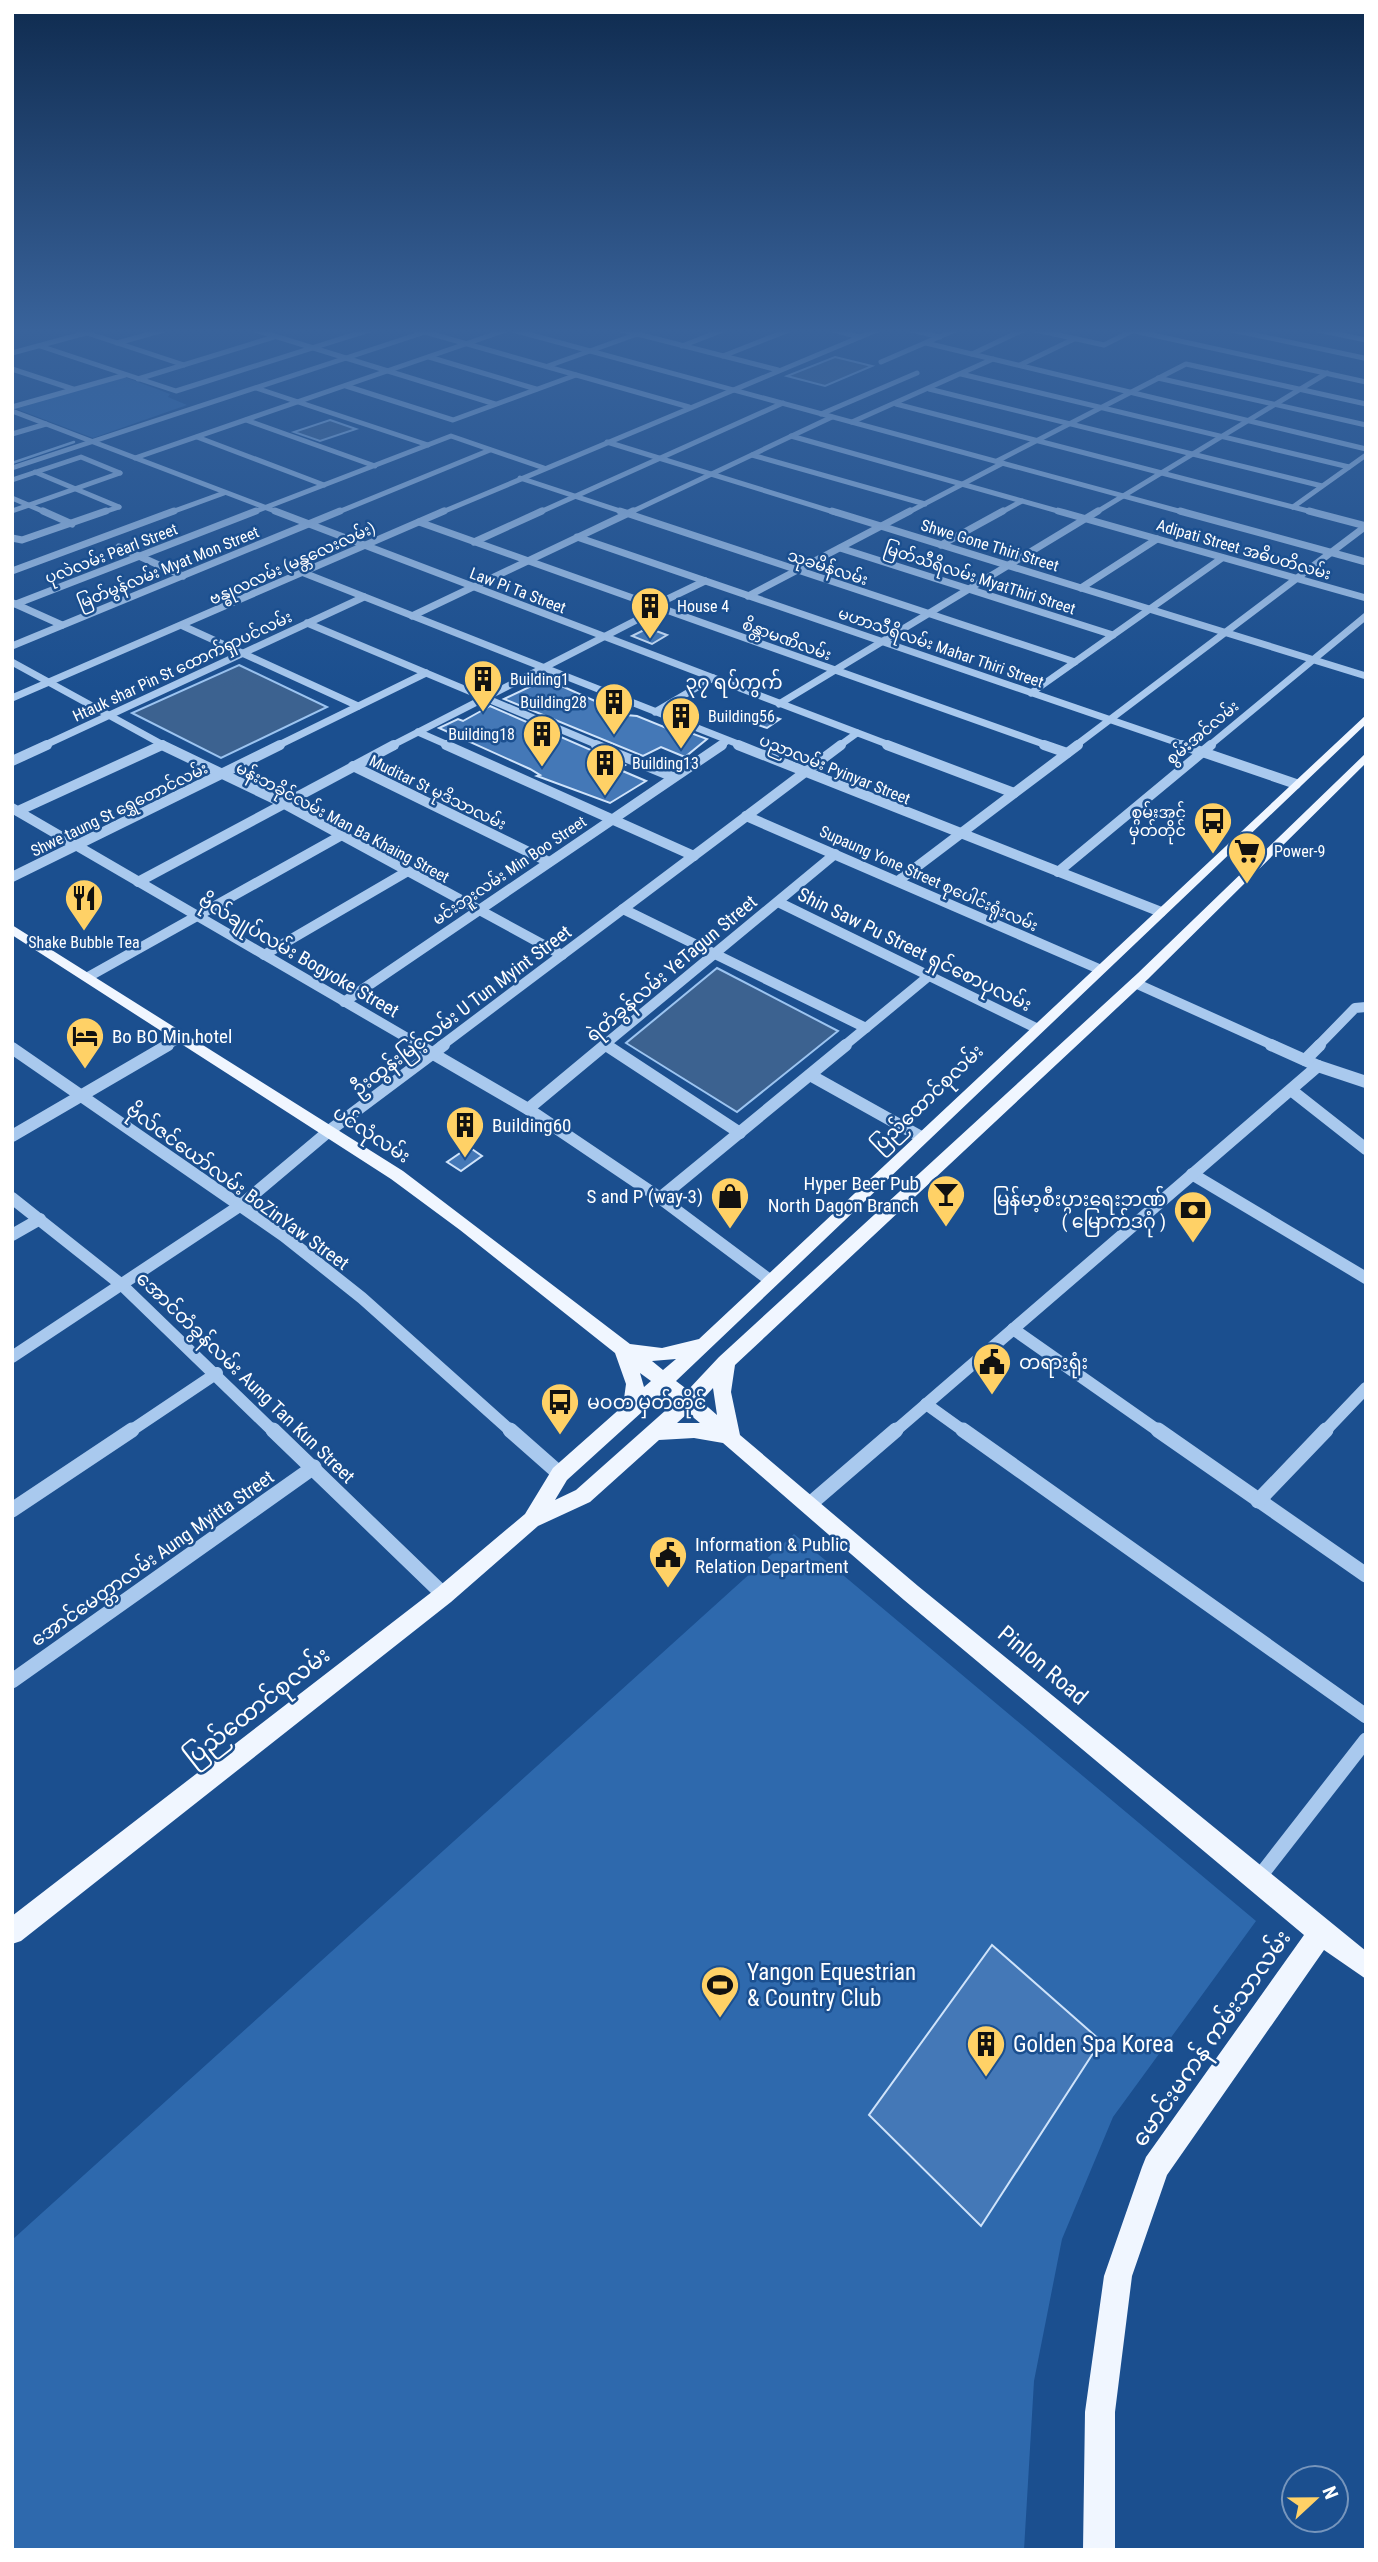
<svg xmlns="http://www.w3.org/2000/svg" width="1378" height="2562" viewBox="0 0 1378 2562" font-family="'Roboto Condensed','Noto Sans Myanmar',sans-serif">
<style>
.green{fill:#2e69ad}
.water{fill:#3c6290;stroke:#9cc4f0;stroke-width:2}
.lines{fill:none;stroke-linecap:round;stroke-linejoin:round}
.stream{stroke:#9cc4f0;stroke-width:2.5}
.building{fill:#4478b7;stroke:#cfe3fa;stroke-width:2}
.minor-far4{stroke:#a9c9ee;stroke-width:5}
.minor-far3{stroke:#a9c9ee;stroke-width:7}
.minor-far2{stroke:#a9c9ee;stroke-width:10}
.minor-far1{stroke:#a9c9ee;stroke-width:12}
.minor{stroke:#a9c9ee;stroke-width:15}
.major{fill:#f0f6ff;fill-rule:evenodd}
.labels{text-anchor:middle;stroke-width:5;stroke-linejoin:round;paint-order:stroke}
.far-street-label{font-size:16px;fill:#fff;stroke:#1b4f8f}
.far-poi-label{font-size:16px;fill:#fff;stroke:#1b4f8f;text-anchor:start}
.far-quarter-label{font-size:19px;fill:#fff;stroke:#1b4f8f}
.street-label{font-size:19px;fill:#fff;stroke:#1b4f8f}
.poi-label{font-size:19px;fill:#fff;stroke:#1b4f8f;text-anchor:start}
.near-street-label{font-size:23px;fill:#fff;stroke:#1b4f8f}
.near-poi-label{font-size:23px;fill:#fff;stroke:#1b4f8f;text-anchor:start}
</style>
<rect width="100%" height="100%" fill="#1b4f8f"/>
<g class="green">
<path d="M122 376 170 394 168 397 187 405 93 438 14 408Z"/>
<path d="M794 1534 1256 1921 1113 2117 1062 2239 1034 2381 1024 2550H12V2240Z"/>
</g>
<g class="water">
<path d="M835 357 872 366 825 386 787 376Z"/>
<path d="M330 420 356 429 320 441 294 432Z"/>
<path d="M239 665 327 707 221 758 132 713Z"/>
<path d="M717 968 838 1031 737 1112 626 1043Z"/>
</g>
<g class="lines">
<path class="stream" d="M12 463 74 442"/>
</g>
<g class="building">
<path d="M648 628 667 635 652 644 632 636Z"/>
<path d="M546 679 626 715 637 716 686 736 691 733 707 739 685 757 661 747 643 756 504 699Z"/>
<path d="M490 706 625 765 618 769 646 781 610 803 537 776 540 775 530 769 439 728 458 719 463 721Z"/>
<path d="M765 714 780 719 767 728 752 723Z"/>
<path d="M469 1147 482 1156 461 1171 447 1162Z"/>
<path d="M992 1945 1101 2041 981 2226 869 2115Z"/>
</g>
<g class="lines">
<g class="minor-far4">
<path d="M78 330 184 365"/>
<path d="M255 330 495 404"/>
<path d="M513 330 1186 513"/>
<path d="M622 330 778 370"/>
<path d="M833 330 860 337"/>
<path d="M912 330 940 337"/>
<path d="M1036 330 1104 345 1132 331"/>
<path d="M1130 330 1366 382"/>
<path d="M1232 330 1364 358"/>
<path d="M1318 330 1366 340"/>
<path d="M425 332 689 407"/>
<path d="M117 343 164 330"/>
<path d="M926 343 1366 449"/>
<path d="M40 346 176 391 369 330"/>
<path d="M682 346 723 330"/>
<path d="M12 353 86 333"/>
<path d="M972 354 1023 330"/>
<path d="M723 356 789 330"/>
<path d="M429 357 536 389"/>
<path d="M881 362 955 330"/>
<path d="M1020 365 1074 339"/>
<path d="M548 366 637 334"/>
<path d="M12 369 73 389"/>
<path d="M961 374 1349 467"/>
<path d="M1158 378 1366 425"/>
<path d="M138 379 274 337"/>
<path d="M346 386 453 420 576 375"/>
<path d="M256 388 428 445"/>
<path d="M929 389 1322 486"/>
<path d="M896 404 1316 513"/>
<path d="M12 407 125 375"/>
<path d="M12 411 280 513"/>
<path d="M821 414 917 373"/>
<path d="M246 420 375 466"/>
<path d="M852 422 993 359"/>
<path d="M12 434 46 424"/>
<path d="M791 436 1065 513"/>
<path d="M197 437 324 485"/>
<path d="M607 442 837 513"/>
<path d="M752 455 925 504"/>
<path d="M135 458 506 330"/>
<path d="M997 461 1186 364 1366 404"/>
<path d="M12 468 431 330"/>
<path d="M35 472 119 507"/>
<path d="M520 478 626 513"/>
<path d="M12 480 81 457 120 473"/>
<path d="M12 498 47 513"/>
<path d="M1293 507 1366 455"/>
<path d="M12 511 120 473"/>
<path d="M101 513 119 507"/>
<path d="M169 513 224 493"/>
<path d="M251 513 451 436 544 468"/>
<path d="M336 513 490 450"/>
<path d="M440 513 877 330"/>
<path d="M538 513 783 403"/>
<path d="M629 513 832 417"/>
<path d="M907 513 1003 463"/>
<path d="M1000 513 1022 501"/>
<path d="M1095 513 1327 373"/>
</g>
<g class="minor-far3">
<path d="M43 511 72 524"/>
<path d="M275 511 892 746"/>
<path d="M620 511 1075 662"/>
<path d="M832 511 1366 676"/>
<path d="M1058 511 1366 598"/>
<path d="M1180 511 1366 562"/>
<path d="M1309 511 1366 526"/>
<path d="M419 522 1049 746"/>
<path d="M577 537 1187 746"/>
<path d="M12 538 22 540 106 511"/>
<path d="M474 542 542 511"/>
<path d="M941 545 1003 511"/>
<path d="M119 547 183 576"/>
<path d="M840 548 1113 635"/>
<path d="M12 571 174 511"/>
<path d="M304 573 743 746"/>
<path d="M1081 588 1157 539"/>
<path d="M748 596 910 511"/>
<path d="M13 603 62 625"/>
<path d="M16 604 256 511"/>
<path d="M653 606 705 581"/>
<path d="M412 616 633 511"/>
<path d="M307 623 600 746"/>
<path d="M183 626 358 706"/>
<path d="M12 646 340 511"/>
<path d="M12 662 165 746"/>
<path d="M1031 693 1222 558"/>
<path d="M12 698 444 511"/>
<path d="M779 704 1098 511"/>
<path d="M655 712 713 678"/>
<path d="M418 732 450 746"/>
<path d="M43 746 364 597"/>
<path d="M159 746 162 745"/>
<path d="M277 746 426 673"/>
<path d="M391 746 660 608"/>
<path d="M719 746 727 741"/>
<path d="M839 746 857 733"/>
<path d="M1075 746 1366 526"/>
<path d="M1209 746 1366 616"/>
</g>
<g class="minor-far2">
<path d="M162 745 283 803 562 955"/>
<path d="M446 745 694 856"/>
<path d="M596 745 673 777"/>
<path d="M738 745 1161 912"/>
<path d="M887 745 1014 793"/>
<path d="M1044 745 1067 753"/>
<path d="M1182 745 1296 784"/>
<path d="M12 761 47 745"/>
<path d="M353 766 549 862"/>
<path d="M12 808 421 1046"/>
<path d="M18 811 162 745"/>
<path d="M746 816 1099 969"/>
<path d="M1058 872 1211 745"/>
<path d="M12 877 280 745"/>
<path d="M898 881 1078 745"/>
<path d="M138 882 394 745"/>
<path d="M778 902 1036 1028"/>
<path d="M623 909 866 1028"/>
<path d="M264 955 408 871"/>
<path d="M88 977 342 835"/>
<path d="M1135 983 1275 1046"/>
<path d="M344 1002 722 745"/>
<path d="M165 1046 181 1037"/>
<path d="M441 1046 841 745"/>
<path d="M603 1046 835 854"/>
<path d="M844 1046 930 975"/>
<path d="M1318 1046 1355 1008 1366 1007"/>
</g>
<g class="minor-far1">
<path d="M418 1045 528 1109 660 1198 771 1281"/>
<path d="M606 1045 740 1133"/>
<path d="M1271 1045 1318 1066 1366 1082"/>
<path d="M12 1048 284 1236 362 1298 512 1432"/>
<path d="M1305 1060 1320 1045"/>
<path d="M810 1075 921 1137"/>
<path d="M1291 1090 1366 1149"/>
<path d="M528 1109 605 1045"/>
<path d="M12 1136 168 1045"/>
<path d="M1192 1174 1366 1278"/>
<path d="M12 1198 123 1286 274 1432"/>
<path d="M660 1198 846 1045"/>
<path d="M12 1235 40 1219"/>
<path d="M1013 1329 1160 1432"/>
<path d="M12 1357 241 1205 329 1131 444 1045"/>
<path d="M926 1404 965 1432"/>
<path d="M129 1432 217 1373"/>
<path d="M894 1432 1318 1066"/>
<path d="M1324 1432 1366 1388"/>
</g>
<g class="minor">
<path d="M273 1430 444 1595"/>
<path d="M510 1430 560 1474"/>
<path d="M963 1430 1366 1716"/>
<path d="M1158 1430 1366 1575"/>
<path d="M1258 1501 1326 1430"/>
<path d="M810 1504 896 1430"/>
<path d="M12 1510 132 1430"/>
<path d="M12 1681 314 1467"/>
<path d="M1257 1880 1366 1740"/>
</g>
<g class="major">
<path d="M12 330H18L12 333Z"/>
<path d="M1366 715V724L676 1381 688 1390 719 1357 1138 973 1366 753V763L1148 979 735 1365 731 1392 740 1435 918 1586 1366 1951V1979L1324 1950 1167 2175 1132 2276 1115 2412V2550H1083L1085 2412 1104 2276 1142 2167 1146 2157 1304 1935 904 1600 723 1443 694 1438 659 1440 590 1502 538 1526 451 1602 21 1941 12 1944V1916L437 1588 525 1514 553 1468 623 1406 626 1384 615 1353 460 1230 391 1179 12 935V925L403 1171 630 1344 662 1348 699 1339ZM676 1359 663 1370 652 1361ZM640 1373 651 1381 644 1387ZM713 1388 717 1415 701 1401ZM664 1392 675 1402 576 1490 555 1500 567 1480ZM688 1413 700 1423H677Z"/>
</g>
</g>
<linearGradient id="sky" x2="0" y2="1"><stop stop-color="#0f2b4f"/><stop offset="0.48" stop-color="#39639b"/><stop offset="1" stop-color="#39639b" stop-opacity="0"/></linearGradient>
<rect width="1378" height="689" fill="url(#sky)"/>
<defs>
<g id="building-pin" transform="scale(2.0125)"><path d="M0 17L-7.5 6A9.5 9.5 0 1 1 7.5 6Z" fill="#ffd166" stroke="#1b4f8f"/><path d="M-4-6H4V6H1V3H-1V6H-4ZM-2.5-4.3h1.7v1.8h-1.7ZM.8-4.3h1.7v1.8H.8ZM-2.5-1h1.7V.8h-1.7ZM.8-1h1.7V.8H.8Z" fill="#111"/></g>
<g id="bus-pin" transform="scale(2.0125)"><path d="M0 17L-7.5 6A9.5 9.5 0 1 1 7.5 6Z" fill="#ffd166" stroke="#1b4f8f"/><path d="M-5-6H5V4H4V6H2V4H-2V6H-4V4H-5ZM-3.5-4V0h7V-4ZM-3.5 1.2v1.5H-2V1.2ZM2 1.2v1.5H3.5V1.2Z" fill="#111"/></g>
<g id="supermarket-pin" transform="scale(2.0125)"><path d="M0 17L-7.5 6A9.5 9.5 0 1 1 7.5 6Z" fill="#ffd166" stroke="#1b4f8f"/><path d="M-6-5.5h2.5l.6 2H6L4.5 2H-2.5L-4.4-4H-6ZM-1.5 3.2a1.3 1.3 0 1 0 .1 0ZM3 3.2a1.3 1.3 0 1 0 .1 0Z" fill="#111"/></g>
<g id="restaurant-pin" transform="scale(2.0125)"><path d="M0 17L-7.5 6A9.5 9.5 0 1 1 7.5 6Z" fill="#ffd166" stroke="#1b4f8f"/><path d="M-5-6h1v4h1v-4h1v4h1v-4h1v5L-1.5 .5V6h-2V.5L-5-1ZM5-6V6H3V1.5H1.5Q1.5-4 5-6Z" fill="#111"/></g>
<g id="hotel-pin" transform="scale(2.0125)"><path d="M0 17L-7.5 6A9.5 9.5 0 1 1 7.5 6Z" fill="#ffd166" stroke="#1b4f8f"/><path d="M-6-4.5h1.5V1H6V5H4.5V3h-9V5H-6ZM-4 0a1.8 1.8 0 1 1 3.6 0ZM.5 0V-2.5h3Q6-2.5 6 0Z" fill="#111"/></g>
<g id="bar-pin" transform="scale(2.0125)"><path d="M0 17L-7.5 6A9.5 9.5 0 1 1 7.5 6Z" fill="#ffd166" stroke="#1b4f8f"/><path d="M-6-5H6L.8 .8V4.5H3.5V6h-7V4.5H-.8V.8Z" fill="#111"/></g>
<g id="shop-pin" transform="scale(2.0125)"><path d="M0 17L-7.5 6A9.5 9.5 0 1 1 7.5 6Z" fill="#ffd166" stroke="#1b4f8f"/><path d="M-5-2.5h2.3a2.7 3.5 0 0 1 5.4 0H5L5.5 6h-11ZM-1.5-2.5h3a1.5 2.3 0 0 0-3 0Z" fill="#111"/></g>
<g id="bank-pin" transform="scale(2.0125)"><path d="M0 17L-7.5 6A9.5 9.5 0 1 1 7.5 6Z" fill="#ffd166" stroke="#1b4f8f"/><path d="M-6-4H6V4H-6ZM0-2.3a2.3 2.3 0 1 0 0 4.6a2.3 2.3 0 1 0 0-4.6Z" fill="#111"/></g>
<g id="civic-pin" transform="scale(2.0125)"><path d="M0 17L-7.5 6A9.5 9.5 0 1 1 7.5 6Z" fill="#ffd166" stroke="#1b4f8f"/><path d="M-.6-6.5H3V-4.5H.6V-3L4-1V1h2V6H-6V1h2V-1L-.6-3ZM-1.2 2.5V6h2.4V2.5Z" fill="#111"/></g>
<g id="stadium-pin" transform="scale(2.0125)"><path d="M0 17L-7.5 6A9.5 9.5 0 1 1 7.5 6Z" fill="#ffd166" stroke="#1b4f8f"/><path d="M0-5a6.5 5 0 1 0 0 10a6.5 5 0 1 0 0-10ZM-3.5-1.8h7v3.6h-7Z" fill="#111"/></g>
</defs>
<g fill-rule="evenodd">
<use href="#building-pin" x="650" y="606"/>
<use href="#building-pin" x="483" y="679"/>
<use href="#building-pin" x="614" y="702"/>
<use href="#building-pin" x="681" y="716"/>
<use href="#building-pin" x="542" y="734"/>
<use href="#building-pin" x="605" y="763"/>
<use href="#bus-pin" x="1213" y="821"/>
<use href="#supermarket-pin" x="1247" y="851"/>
<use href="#restaurant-pin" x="84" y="898"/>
<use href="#hotel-pin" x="85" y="1036"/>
<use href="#building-pin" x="465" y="1125"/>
<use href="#bar-pin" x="946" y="1194"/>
<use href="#shop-pin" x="730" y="1196"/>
<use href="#bank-pin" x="1193" y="1210"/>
<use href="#civic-pin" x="992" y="1362"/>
<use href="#bus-pin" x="560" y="1402"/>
<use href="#civic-pin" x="668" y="1555"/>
<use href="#stadium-pin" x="720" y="1985"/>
<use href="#building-pin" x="986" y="2044"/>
</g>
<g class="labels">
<g class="far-street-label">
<text transform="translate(990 545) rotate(17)" y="6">Shwe Gone Thiri Street</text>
<text transform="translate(1244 549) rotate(16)" y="6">Adipati Street အဓိပတိလမ်း</text>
<text transform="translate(111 553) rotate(-21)" y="6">ပုလဲလမ်း Pearl Street</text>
<text transform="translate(292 563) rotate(-24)" y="6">ဗန္ဓုလလမ်း (မန္တလေးလမ်း)</text>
<text transform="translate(168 567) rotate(-22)" y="6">မြတ်မွန်လမ်း Myat Mon Street</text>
<text transform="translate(828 567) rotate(18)" y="6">သုခမိန်လမ်း</text>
<text transform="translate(980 578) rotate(18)" y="6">မြတ်သီရိလမ်း MyatThiri Street</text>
<text transform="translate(518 590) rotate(21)" y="6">Law Pi Ta Street</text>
<text transform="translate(787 639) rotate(20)" y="6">စိန္တာမဏိလမ်း</text>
<text transform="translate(941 647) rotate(19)" y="6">မဟာသီရိလမ်း Mahar Thiri Street</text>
<text transform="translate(182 666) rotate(-25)" y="6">Htauk shar Pin St ထောက်ရှာပင်လမ်း</text>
<text transform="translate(1202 732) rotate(-40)" y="6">စွမ်းအင်လမ်း</text>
<text transform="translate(835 769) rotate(22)" y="6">ပညာလမ်း Pyinyar Street</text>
<text transform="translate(438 792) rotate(26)" y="6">Muditar St မုဒိသာလမ်း</text>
<text transform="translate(119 809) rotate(-26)" y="6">Shwe taung St ရွှေတောင်လမ်း</text>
<text transform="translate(343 822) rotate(28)" y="6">မန်းဘခိုင်လမ်း Man Ba Khaing Street</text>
<text transform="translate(509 870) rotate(-34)" y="6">မင်းဘူးလမ်း Min Boo Street</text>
<text transform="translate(929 878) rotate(24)" y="6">Supaung Yone Street စုပေါင်းရုံးလမ်း</text>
</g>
<g class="far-poi-label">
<text x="677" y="612">House 4</text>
<text x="510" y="685">Building1</text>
<text x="587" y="708" text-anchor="end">Building28</text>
<text x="708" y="722">Building56</text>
<text x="515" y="740" text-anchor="end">Building18</text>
<text x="632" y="769">Building13</text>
<text x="1186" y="818" text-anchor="end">စွမ်းအင်<tspan x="1186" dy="18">မှတ်တိုင်</tspan></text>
<text x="1274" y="857">Power-9</text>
<text x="84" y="948" text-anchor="middle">Shake Bubble Tea</text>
</g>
<g class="far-quarter-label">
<text x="734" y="689">၃၇ ရပ်ကွက်</text>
</g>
<g class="street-label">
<text transform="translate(915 949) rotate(26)" y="7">Shin Saw Pu Street ရှင်စောပုလမ်း</text>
<text transform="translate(299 955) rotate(30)" y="7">ဗိုလ်ချုပ်လမ်း Bogyoke Street</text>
<text transform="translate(671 968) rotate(-40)" y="7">ရဲတံခွန်လမ်း YeTagun Street</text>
<text transform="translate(461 1010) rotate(-37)" y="7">ဦးထွန်းမြင့်လမ်း U Tun Myint Street</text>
<text transform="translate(927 1098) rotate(-44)" y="7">ပြည်ထောင်စုလမ်း</text>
<text transform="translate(372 1134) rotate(33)" y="7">ပင်လုံလမ်း</text>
<text transform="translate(238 1186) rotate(36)" y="7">ဗိုလ်ဇင်ယော်လမ်း BoZinYaw Street</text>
<text transform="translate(246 1377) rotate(44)" y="7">အောင်တံခွန်လမ်း Aung Tan Kun Street</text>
<text transform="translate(152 1558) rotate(-35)" y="7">အောင်မေတ္တာလမ်း Aung Myitta Street</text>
</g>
<g class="poi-label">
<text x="112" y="1043">Bo BO Min hotel</text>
<text x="492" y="1132">Building60</text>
<text x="919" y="1190" text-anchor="end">Hyper Beer Pub<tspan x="919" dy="22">North Dagon Branch</tspan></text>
<text x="703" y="1203" text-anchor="end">S and P (way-3)</text>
<text x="1166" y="1206" text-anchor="end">မြန်မာ့စီးပွားရေးဘဏ်<tspan x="1166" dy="22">( မြောက်ဒဂုံ )</tspan></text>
<text x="1019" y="1369">တရားရုံး</text>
<text x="587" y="1409">မဝတ မှတ်တိုင်</text>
<text x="695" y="1551">Information &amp; Public<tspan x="695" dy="22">Relation Department</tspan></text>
</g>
<g class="near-street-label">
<text transform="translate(1043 1665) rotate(40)" y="8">Pinlon Road</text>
<text transform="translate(257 1706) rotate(-38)" y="8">ပြည်ထောင်စုလမ်း</text>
<text transform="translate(1211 2038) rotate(-55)" y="8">မောင်းမကန် ကမ်းသာလမ်း</text>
</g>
<g class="near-poi-label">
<text x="747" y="1980">Yangon Equestrian<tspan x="747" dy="26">&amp; Country Club</tspan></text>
<text x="1013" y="2052">Golden Spa Korea</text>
</g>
</g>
<rect width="1378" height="2562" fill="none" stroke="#ffffff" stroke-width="28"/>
<g transform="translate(1315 2499) rotate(68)"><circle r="33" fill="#1b4f8f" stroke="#7695bc" stroke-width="2"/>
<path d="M0-5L12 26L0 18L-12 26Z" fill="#ffd166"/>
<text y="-10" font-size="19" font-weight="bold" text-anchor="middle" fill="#ffffff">N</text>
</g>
</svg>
